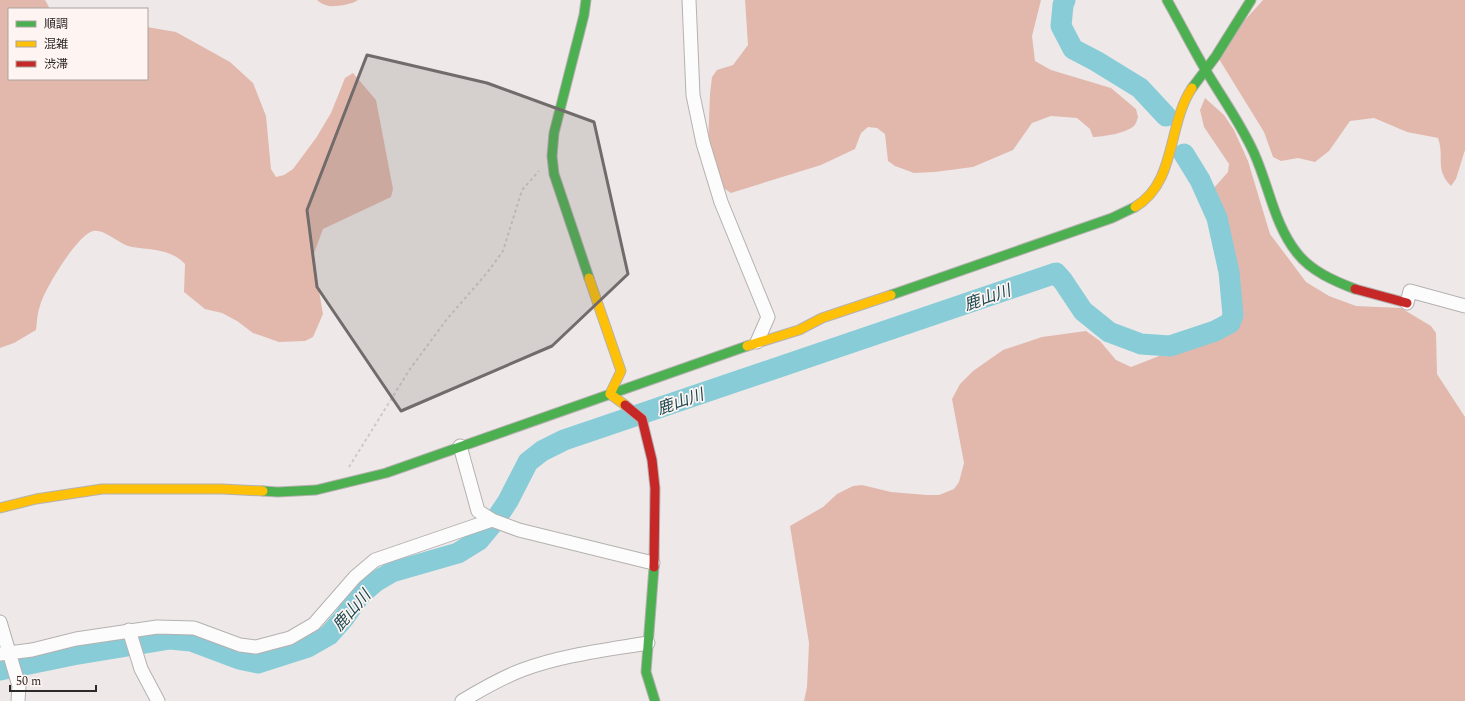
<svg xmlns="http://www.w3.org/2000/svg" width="1465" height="701" viewBox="0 0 1465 701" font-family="Spectral,'Noto Sans JP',serif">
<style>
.forest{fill:#e2b8ad}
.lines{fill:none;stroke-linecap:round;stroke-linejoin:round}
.river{stroke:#88ccd8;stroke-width:21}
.street-casing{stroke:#b5b1b0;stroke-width:15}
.fast-casing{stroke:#b5b1b0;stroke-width:11}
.slow-casing{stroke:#b5b1b0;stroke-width:11}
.jam-casing{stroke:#b5b1b0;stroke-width:11}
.path{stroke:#cbcac9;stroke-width:2;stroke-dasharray:3 3;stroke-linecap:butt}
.street{stroke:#fcfcfc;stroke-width:13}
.fast{stroke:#4caf50;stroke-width:9}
.slow{stroke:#ffc107;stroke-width:9}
.jam{stroke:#c62828;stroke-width:9}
.marked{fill:#716c6b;fill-opacity:0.2;stroke:#716c6b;stroke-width:3;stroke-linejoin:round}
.labels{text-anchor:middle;stroke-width:3.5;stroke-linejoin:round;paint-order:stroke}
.water-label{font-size:16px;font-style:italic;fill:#1d4951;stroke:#fef5f2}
</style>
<rect width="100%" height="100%" fill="#eee9e8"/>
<g class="forest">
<path d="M0 0H45L50 9H9V79H147V27L176 32 230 62 253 83 266 116 271 169 276 177 284 175 293 169 316 138 331 113 345 78 353 73 376 100 393 189 391 197 323 229 313 256 323 314 313 337 305 341 279 342 253 333 237 321 222 313 205 309 184 292 185 264C171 249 151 250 132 247 120 245 104 228 93 231 77 235 44 290 40 306 37 314 37 323 36 330L14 343 0 348Z"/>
<path d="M317 0H358C353 4 336 7 329 6 324 5 320 3 317 0Z"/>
<path d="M745 0H1041L1032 36 1035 61 1051 70 1111 88 1136 109 1138 117C1137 120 1136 124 1134 126 1126 133 1103 137 1093 137L1090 129 1077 118 1051 116 1032 123 1013 150 973 167 935 172 914 173 895 166 888 161 885 134 877 128 868 127 861 133 855 149 821 165 731 193 716 183 707 169 710 94 712 77 717 70 733 65 748 45Z"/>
<path d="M1263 0H1465V150L1456 179 1451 186C1434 169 1445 157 1438 138L1407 132 1374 118 1350 121 1329 151 1315 162 1298 158 1281 161 1273 157 1264 132 1219 59 1244 21Z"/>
<path d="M1205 98 1224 115 1234 130 1248 161 1270 234 1306 282 1329 296 1356 306 1401 308 1431 326 1436 333 1437 374 1465 417V701H804L807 687 809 643 790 526 823 507 837 494 853 486 862 485 891 492 927 495H939L954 489 959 482 964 463 952 399 960 384 973 371 1003 350 1042 337 1086 331 1100 341 1116 360 1131 367 1228 329 1234 313 1205 198 1228 172 1229 164 1204 127 1200 110Z"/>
</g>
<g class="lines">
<g class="river">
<path d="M1065 0 1063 5 1061 26 1073 49 1096 61 1140 88 1166 116"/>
<path d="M0 670 73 655 170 639 191 641 239 659 258 663 308 647 329 635 344 618 360 595 375 582 392 572 458 553 479 540 494 522 508 501 528 462 542 451 564 440 1056 273 1063 281 1083 311 1109 332 1141 344 1170 346 1215 331 1230 323 1233 315 1229 272 1217 218 1200 180 1184 154"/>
</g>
<g class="street-casing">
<g id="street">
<path d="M689 0 693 95 703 143 721 202 768 317 757 342"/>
<path d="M1407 303 1410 291 1465 306"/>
<path d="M460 446 478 511 492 520 519 530 653 563"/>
<path d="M0 622 19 686 18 701"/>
<path d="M129 630 141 669 158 701"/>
<path d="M0 654 32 650 76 639 157 627 194 628 240 645 256 647 290 638 314 624 355 577 375 560 492 520"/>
<path d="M462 701C482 689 501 678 522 670 562 655 606 650 648 643"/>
</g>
</g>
<g class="fast-casing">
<g id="fast">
<path d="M586 0 584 15 554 133 552 156 554 174 589 278"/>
<path d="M1167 0C1180 23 1192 47 1205 69 1222 98 1240 122 1254 153 1269 186 1274 224 1297 253 1311 271 1334 281 1355 289"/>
<path d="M1192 88 1216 56 1251 0"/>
<path d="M891 295 1112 218 1135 207"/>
<path d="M263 491 278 492 316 490 386 473 747 346"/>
<path d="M654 567 646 672 655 701"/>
</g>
</g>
<g class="slow-casing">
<g id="slow">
<path d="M1135 207C1177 182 1167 125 1192 88"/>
<path d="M589 278 621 371 610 394 625 405"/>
<path d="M747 346 799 330 822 318 891 295"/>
<path d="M0 508 36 499 102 489H222L263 491"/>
</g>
</g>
<g class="jam-casing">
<g id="jam">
<path d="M1355 289 1407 303"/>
<path d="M625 405 642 419 652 460 655 488 654 567"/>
</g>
</g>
<path class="path" d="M349 467 410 369 447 319 487 273 503 251 522 190 539 171"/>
<use href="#street" class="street"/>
<use href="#fast" class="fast"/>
<use href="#slow" class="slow"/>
<use href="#jam" class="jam"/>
</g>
<path class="marked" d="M367 55 487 83 594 122 628 274 552 346 401 411 317 287 307 210Z"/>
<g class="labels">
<g class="water-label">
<text transform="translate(987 297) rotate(-19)" y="6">鹿山川</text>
<text transform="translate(680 401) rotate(-19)" y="6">鹿山川</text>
<text transform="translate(351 610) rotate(-49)" y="6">鹿山川</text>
</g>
</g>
<rect x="8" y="8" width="140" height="72" fill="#fef5f2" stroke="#aaa3a1"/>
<rect x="16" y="21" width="20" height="6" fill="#4caf50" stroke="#aaa3a1"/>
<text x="44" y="28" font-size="12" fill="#2d2928">順調</text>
<rect x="16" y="41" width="20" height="6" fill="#ffc107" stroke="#aaa3a1"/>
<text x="44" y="48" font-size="12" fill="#2d2928">混雑</text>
<rect x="16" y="61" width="20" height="6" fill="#c62828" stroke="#aaa3a1"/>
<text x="44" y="68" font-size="12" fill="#2d2928">渋滞</text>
<path d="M10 685v6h86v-6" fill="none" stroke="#2d2928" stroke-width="2"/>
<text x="16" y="685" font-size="12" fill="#2d2928" stroke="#fef5f2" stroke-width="3" paint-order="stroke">50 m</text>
</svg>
